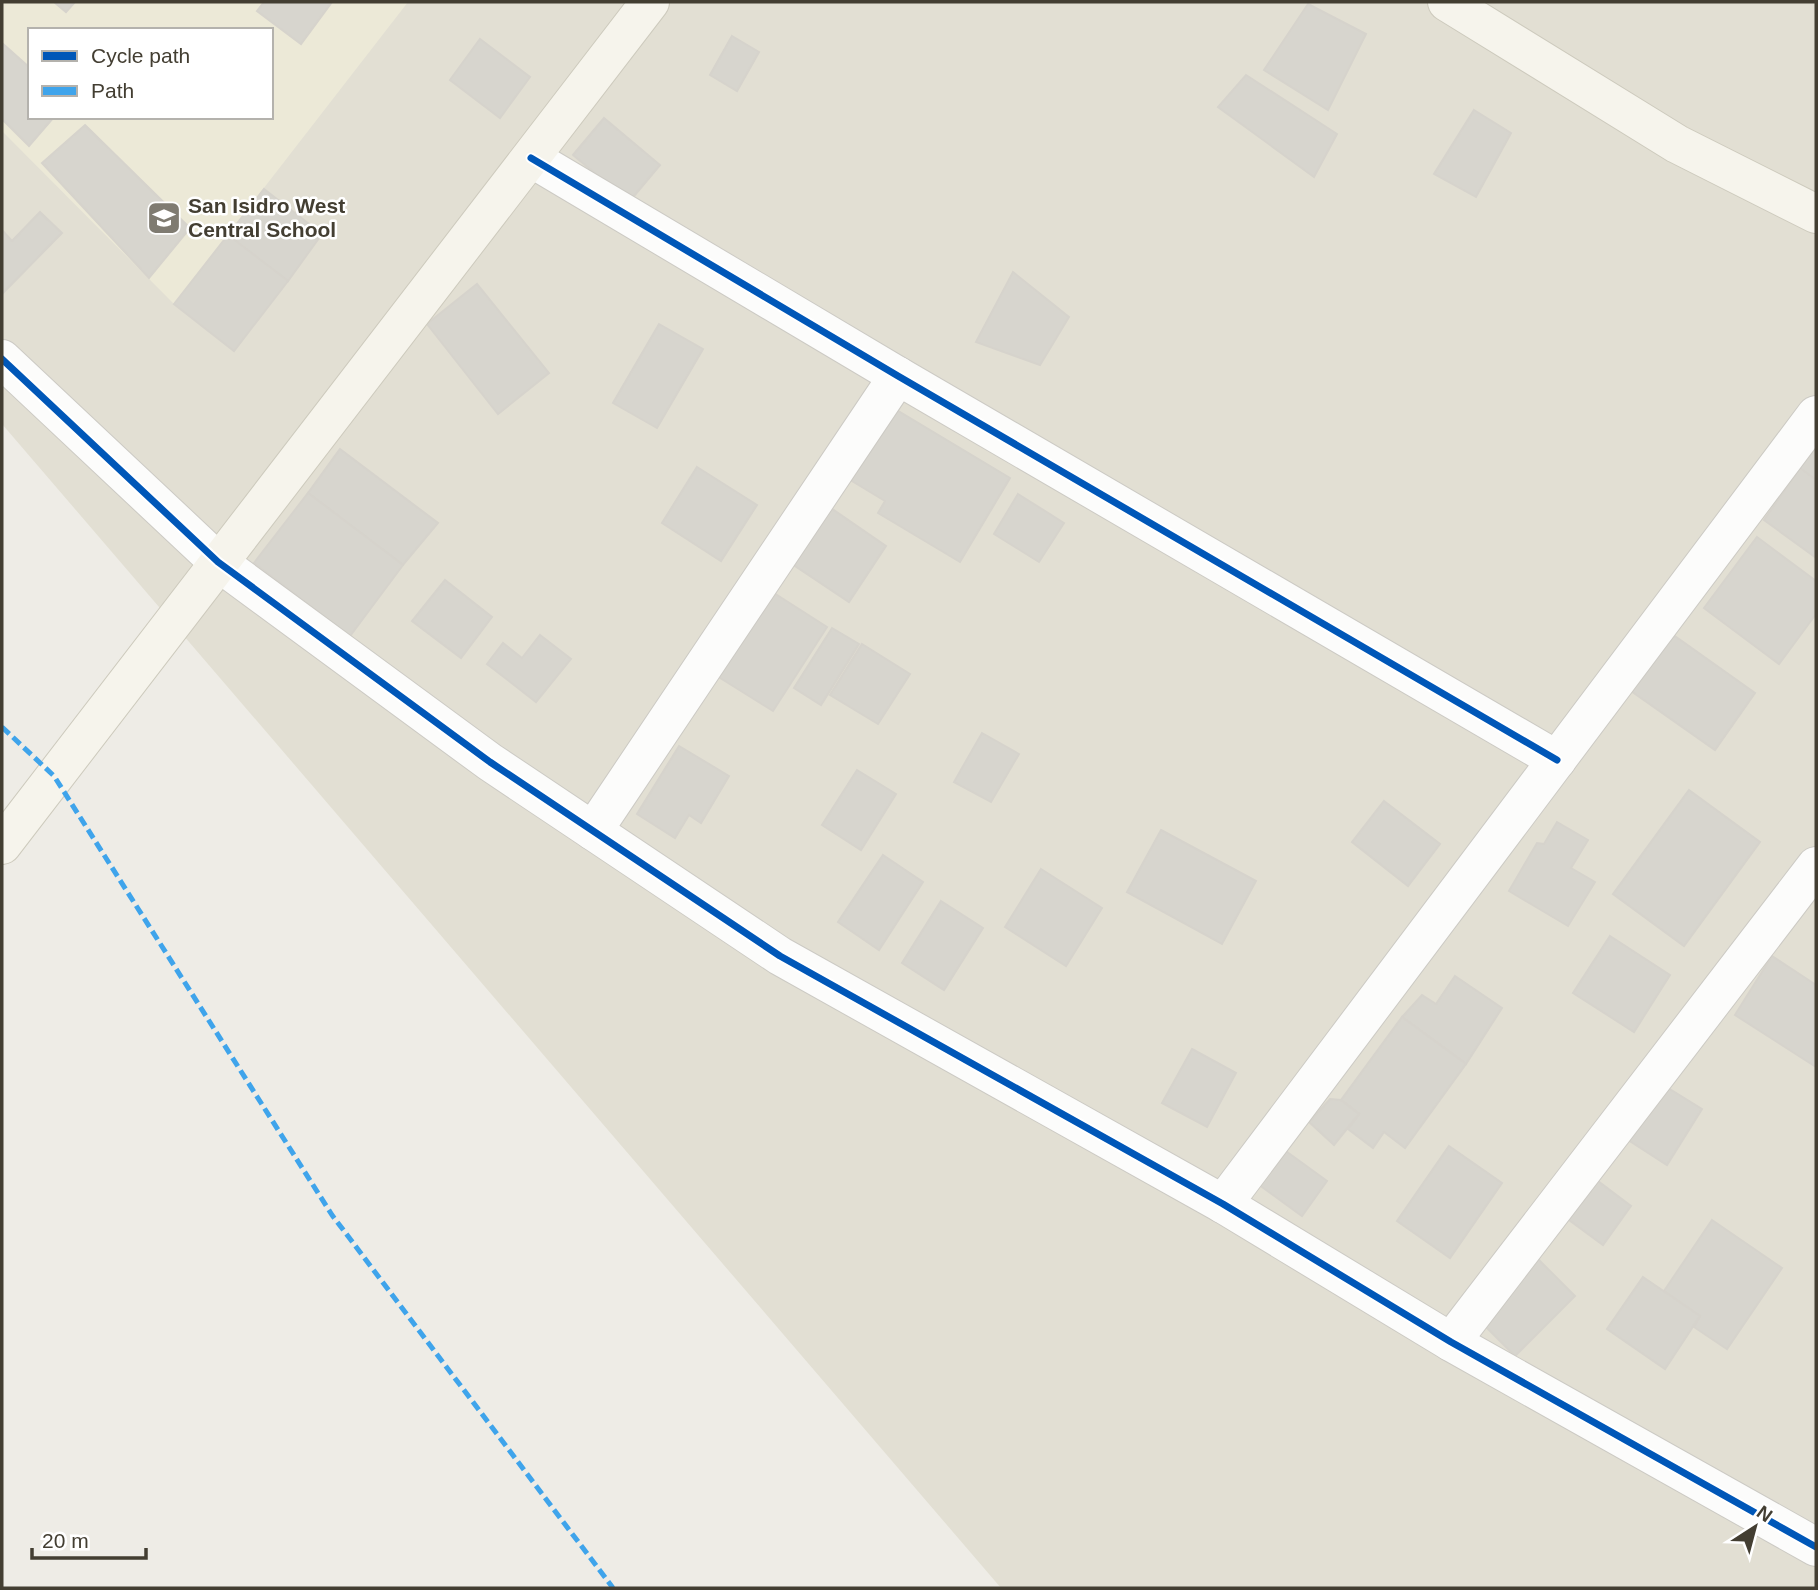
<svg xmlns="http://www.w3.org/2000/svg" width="1818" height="1590" viewBox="0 0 1818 1590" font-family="Arial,sans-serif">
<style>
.residential{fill:#e2dfd3;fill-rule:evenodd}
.education{fill:#ece9d7;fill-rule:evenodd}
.building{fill:#d7d5ce;stroke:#d6d3cc;stroke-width:2}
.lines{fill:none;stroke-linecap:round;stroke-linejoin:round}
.street-casing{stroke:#cccac4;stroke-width:40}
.secondary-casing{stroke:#cdcabd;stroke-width:40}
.street{stroke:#fcfcfb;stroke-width:38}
.secondary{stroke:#f6f4ec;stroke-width:38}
.quiet{stroke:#3fa4eb;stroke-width:5;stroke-dasharray:10 5;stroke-linecap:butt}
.cycleway-casing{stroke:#fff;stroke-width:11}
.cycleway{stroke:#0057b8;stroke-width:7}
.labels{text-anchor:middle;stroke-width:5;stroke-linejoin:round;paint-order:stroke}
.poi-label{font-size:21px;font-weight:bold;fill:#433e32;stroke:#fff;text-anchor:start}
</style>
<rect width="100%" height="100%" fill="#eeece6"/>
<path class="residential" d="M2 2H1816V1588H1001L2 424ZM30 30H271V117H30Z"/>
<path class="education" d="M2 2H408L174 304 2 131ZM30 30H271V117H30Z"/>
<g class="building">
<path d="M54 2H75L66 12Z"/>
<path d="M264 2H332L301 44 257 11Z"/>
<path d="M1308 4 1366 34 1328 110 1264 70Z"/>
<path d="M732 36 759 52 737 91 710 75Z"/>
<path d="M480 39 530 77 500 118 450 80Z"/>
<path d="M2 43 30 68V117H54L29 146 2 119Z"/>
<path d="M1246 75 1337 134 1314 177 1218 107Z"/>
<path d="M1474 110 1511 133 1476 197 1434 174Z"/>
<path d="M604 118 660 165 629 202 573 155Z"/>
<path d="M85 125 190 228 149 278 42 163Z"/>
<path d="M264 189 322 234 288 281 228 235Z"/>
<path d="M40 212 62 233 2 294V230L12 241Z"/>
<path d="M228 235 288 281 234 351 174 304Z"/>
<path d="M1013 272 1069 317 1040 365 976 342Z"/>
<path d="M477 284 549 373 498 414 427 324Z"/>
<path d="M659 324 703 349 657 428 613 403Z"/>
<path d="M885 403 1010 478 960 562 878 513 885 501 842 475Z"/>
<path d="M1816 443V480L1800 468Z"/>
<path d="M340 449 438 523 403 565 308 493Z"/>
<path d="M697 467 757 505 721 561 662 523Z"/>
<path d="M1800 468 1816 480 1815 557 1764 520Z"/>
<path d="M308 493 403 565 350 636 254 563Z"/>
<path d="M1018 494 1064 523 1039 562 994 534Z"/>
<path d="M825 504 886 546 849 602 786 560Z"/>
<path d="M1757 537 1816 581V614L1779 664 1704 608Z"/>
<path d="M445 580 492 617 461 658 412 621Z"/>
<path d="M763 586 827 627 773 711 709 671Z"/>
<path d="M832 628 859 644 821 705 794 688Z"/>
<path d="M1672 634 1755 693 1715 750 1631 691Z"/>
<path d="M540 635 571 659 536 702 487 664 503 643 522 658Z"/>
<path d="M862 644 910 674 878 724 830 695Z"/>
<path d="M982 733 1019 754 991 802 954 782Z"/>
<path d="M679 746 729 776 701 823 689 815 675 838 637 814Z"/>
<path d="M857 770 896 794 861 850 822 825Z"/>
<path d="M1689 790 1760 842 1684 946 1613 894Z"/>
<path d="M1384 801 1440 844 1408 886 1352 842Z"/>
<path d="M1557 822 1588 840 1571 868 1595 882 1568 926 1509 891 1537 843 1544 844Z"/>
<path d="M1161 830 1256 881 1222 944 1127 892Z"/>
<path d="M883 855 923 882 879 950 838 922Z"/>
<path d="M1041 869 1102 908 1066 966 1005 927Z"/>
<path d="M941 901 983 928 944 990 902 963Z"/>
<path d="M1610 936 1670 975 1634 1032 1573 993Z"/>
<path d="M1772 956 1816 985V1067L1735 1015Z"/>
<path d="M1455 976 1502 1008 1466 1064 1402 1017 1422 995 1436 1004Z"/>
<path d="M1402 1017 1466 1064 1405 1148 1384 1132 1373 1148 1348 1129 1359 1114 1341 1100Z"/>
<path d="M1192 1049 1236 1073 1207 1127 1162 1103Z"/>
<path d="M1660 1083 1702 1109 1667 1165 1625 1138Z"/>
<path d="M1330 1099 1341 1100 1359 1114 1334 1145 1309 1122Z"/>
<path d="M1449 1146 1502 1183 1450 1258 1397 1221Z"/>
<path d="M1283 1149 1327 1181 1302 1216 1258 1184Z"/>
<path d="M1594 1178 1631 1206 1603 1245 1565 1217Z"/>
<path d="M1712 1220 1782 1268 1727 1349 1694 1327 1700 1316 1664 1291Z"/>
<path d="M1534 1255 1575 1296 1515 1356 1474 1315Z"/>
<path d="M1643 1277 1700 1316 1665 1369 1607 1329Z"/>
</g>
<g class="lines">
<g class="street-casing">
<g id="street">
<path d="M531 158 898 376 1557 760"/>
<path d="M2 359 218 562 490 762 780 956 1223 1204 1451 1342 1816 1547"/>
<path d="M593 831 898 376"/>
<path d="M1223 1204 1816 415"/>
<path d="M1451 1342 1816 866"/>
</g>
</g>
<g class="secondary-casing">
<g id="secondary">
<path d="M1447 2 1677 144 1816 214"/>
<path d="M2 845 650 2"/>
</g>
</g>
<use href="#street" class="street"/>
<use href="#secondary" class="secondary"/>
<path class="quiet" d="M2 727 54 776 332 1215 613 1588"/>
<g class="cycleway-casing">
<g id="cycleway">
<path d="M531 158 898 376 1557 760"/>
<path d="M2 359 218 562 490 762 780 956 1223 1204 1451 1342 1816 1547"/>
</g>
</g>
<use href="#cycleway" class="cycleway"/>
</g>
<defs>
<g id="school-square" transform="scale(1.75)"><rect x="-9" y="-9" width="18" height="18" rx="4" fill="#7f7b71" stroke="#fff"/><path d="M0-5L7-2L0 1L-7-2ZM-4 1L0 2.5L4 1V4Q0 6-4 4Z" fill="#fff"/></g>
</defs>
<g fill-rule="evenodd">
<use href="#school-square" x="164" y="218"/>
</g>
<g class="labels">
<g class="poi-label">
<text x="188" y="213">San Isidro West<tspan x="188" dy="24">Central School</tspan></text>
</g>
</g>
<rect width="1818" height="1590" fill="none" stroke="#433e32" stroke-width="7"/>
<rect x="28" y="28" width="245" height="91" fill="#ffffff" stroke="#b4b2ad" stroke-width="2"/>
<rect x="42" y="51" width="35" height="10" fill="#0057b8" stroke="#b4b2ad" stroke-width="2"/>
<text x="91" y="63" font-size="21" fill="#433e32">Cycle path</text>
<rect x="42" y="86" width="35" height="10" fill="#3fa4eb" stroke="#b4b2ad" stroke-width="2"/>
<text x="91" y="98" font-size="21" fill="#433e32">Path</text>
<g transform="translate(1755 1527) rotate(36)" stroke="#ffffff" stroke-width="5" paint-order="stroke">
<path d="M0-5L12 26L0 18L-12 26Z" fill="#433e32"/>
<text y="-10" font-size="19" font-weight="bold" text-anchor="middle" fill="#433e32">N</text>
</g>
<path d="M32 1548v10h114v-10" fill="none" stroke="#433e32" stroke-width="3.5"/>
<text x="42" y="1548" font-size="21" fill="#433e32" stroke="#ffffff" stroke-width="5" paint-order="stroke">20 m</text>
</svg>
